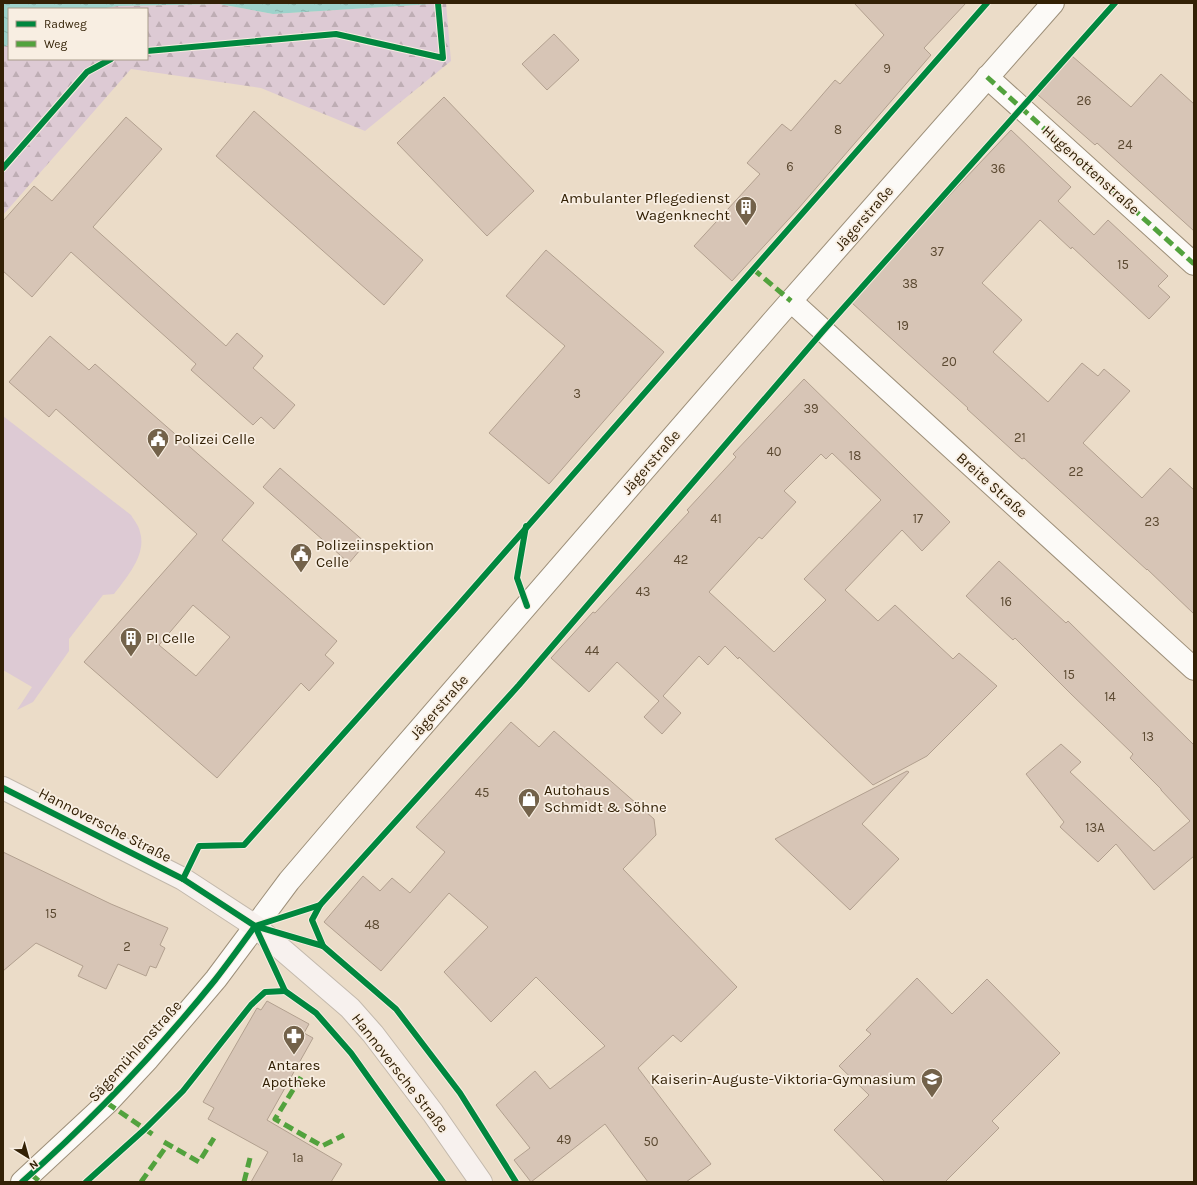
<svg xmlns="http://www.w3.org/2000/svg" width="1197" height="1185" viewBox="0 0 1197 1185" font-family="Karla,sans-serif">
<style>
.green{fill:#ddcad4}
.forest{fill:url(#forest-firs)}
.water{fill:url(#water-ripples)}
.building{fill:#d7c5b6;stroke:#b2a08f;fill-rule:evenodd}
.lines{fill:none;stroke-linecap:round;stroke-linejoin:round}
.street-casing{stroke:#9d8f79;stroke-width:24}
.secondary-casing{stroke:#9d8f79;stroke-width:24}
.primary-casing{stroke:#c3b9ac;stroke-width:24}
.street{stroke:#fcfaf7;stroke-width:22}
.secondary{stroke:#fcfaf7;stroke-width:22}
.primary{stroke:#f7f1ee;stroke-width:22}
.quiet{stroke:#52a23d;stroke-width:5;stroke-dasharray:10 5;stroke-linecap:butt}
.cycleway-casing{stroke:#f8eee2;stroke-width:8}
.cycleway{stroke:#00873e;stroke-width:6}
.labels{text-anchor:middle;stroke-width:3.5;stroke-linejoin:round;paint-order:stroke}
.number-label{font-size:13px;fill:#5c4a32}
.street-label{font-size:15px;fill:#332106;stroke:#f8eee2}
.poi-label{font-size:15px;fill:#332106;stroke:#f8eee2;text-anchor:start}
</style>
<defs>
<pattern id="forest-firs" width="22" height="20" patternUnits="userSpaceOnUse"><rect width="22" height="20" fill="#ddcad4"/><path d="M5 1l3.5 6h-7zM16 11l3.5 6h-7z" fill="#beadb4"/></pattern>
<pattern id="water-ripples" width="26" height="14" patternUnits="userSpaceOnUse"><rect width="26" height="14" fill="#9dd2cb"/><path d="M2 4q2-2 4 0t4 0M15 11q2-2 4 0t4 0" fill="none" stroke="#88b4ad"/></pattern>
</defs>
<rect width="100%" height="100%" fill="#ebdcc8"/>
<path class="green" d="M3 416 131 515C134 520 139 526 140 532 147 554 127 577 114 594L103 595 69 639V651L33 702 17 710 32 687 3 670Z"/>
<path class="forest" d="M446 3 451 61 365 131 261 88 131 69 3 215V47L9 45V59H147V9H101L117 6 219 4 273 14Z"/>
<path class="water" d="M5 3H448L273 14 219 4 117 6 101 9H9V45L3 47V4Z"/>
<g class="building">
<path d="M854 3H966L924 48 931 55 798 209 732 281 694 246 760 174 747 163 782 124 791 131 835 80 840 84 884 35Z"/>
<path d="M554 34 579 60 547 90 522 64Z"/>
<path d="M1072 56 1131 107 1161 74 1194 104V231L1097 143 1095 145 1038 95Z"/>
<path d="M444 97 534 191 487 236 397 143Z"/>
<path d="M254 111 423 260 384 305 216 156Z"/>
<path d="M126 117 162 149 93 227 226 346 237 333 263 356 253 368 295 405 274 429 261 417 253 425 191 370 196 364 71 252 32 297 3 271V221L34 186 52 201Z"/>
<path d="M1011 130 1071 187 1058 201 1094 235 1108 220 1168 276 1158 286 1170 297 1149 319 1072 247 1071 249 1040 220 982 283 1022 320 993 352 1048 402 1082 363 1098 376 1104 369 1130 391 1083 443 1142 498 1170 468 1194 490V614L1147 569V570L1024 458 1022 459 967 409 968 408 852 303 926 220Z"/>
<path d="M546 250 664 352 549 484 489 433 565 346 506 296Z"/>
<path d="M50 336 89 370 95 364 254 503 222 540 337 641 325 655 334 663 309 691 301 683 217 778 84 662 197 534 56 409 49 417 9 382ZM193 605 230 637 196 676 159 645Z"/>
<path d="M804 379 950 522 922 551 902 530 845 590 878 621 895 605 953 659 959 653 997 686 927 756 873 785 739 657 738 659 725 646 708 665 699 656 663 696 681 713 662 734 644 717 659 701 617 662 589 692 551 658 593 612 595 613 689 512 687 510 736 457 733 454ZM832 453 881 500 804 579 826 600 774 652 709 592 759 537 762 539 796 502 784 491 821 454 826 459Z"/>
<path d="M280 468 366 543 349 563 263 487Z"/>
<path d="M999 561 1066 623 1068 621 1194 745V856L1154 890 1116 844 1098 862 1060 827 1064 822 1026 774 1061 744 1081 762 1070 772 1154 851 1190 821 1161 790V789L1130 758 1133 754 1071 694 1015 638 1013 640 966 596Z"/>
<path d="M511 722 539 747 554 731 654 819 656 835 623 869 737 987 681 1042 673 1035 638 1068 711 1164 686 1182H648L605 1124 531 1182 514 1160 530 1148 496 1105 535 1071 550 1089 605 1046 536 977 491 1022 444 972 488 927 449 893 381 971 324 922 363 876 380 891 392 878 410 893 445 852 416 827Z"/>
<path d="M907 771 909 772 862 824 899 859 850 910 775 839Z"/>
<path d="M3 852 111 904 168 928 160 945 165 948 156 968 150 966 146 976 118 964 106 989 78 976 83 966 36 943 3 971Z"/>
<path d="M917 978 952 1014 987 979 1060 1053 992 1121 999 1128 945 1182H885L834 1130 869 1095 839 1066 871 1034 866 1030Z"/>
<path d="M267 1001 309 1024 304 1033 313 1038 267 1120 342 1164 331 1182H251L268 1152 208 1119 214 1108 203 1102 257 1008 261 1010Z"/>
</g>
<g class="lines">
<g class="street-casing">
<g id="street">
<path d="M987 77 1194 264"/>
<path d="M791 301 1194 669"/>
</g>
</g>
<g class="secondary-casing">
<path id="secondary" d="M22 1182 107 1103 148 1059 216 979 289 881 347 813 774 320 1053 3"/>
</g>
<g class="primary-casing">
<path id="primary" d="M3 788 183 879 255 926 350 1008 373 1034 433 1113 481 1182"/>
</g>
<use href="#street" class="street"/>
<use href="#secondary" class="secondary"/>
<use href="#primary" class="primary"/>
<g class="quiet">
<path d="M987 77 1194 264"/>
<path d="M753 269 791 301"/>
<path d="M301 1077 275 1119 322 1146 344 1135"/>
<path d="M107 1103 155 1136"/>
<path d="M164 1142 199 1162 214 1138"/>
<path d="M31 1174 40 1182"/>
<path d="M141 1182 168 1144"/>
<path d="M244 1182 250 1158"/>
</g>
<g class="cycleway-casing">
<g id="cycleway">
<path d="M147 51 336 34 443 58 438 3"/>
<path d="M3 168 87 72 111 59"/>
<path d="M526 526 517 578 527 606"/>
<path d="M3 788 183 879 255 926 323 946 396 1009 460 1093 516 1182"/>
<path d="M183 879 199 846 244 845 455 609 987 3"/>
<path d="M255 926 285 991 316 1013 351 1053 443 1182"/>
<path d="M255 926 320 905"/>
<path d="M323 946 312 920 320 905 519 685 823 331 1115 3"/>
<path d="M22 1182C92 1120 156 1053 215 980 229 962 242 944 255 926"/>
<path d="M86 1182 145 1129 183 1091 251 1005 265 992 285 991"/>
</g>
</g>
<use href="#cycleway" class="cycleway"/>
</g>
<defs>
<g id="building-pin" transform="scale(1.15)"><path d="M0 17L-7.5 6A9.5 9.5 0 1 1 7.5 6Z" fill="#73624a" stroke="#f8eee2"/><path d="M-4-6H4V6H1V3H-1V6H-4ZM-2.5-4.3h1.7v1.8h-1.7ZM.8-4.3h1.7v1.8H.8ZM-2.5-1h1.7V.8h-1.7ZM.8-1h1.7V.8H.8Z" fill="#fff"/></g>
<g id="civic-pin" transform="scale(1.15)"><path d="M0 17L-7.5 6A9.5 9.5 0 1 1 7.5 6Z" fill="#73624a" stroke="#f8eee2"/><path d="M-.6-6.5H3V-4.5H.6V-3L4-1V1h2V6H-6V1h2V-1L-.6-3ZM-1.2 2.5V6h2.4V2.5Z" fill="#fff"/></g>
<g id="shop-pin" transform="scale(1.15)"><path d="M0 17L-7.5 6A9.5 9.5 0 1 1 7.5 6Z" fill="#73624a" stroke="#f8eee2"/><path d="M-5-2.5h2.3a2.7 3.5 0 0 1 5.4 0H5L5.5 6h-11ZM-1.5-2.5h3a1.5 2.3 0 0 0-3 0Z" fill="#fff"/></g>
<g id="pharmacy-pin" transform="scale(1.15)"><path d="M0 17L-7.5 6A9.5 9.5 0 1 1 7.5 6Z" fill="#73624a" stroke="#f8eee2"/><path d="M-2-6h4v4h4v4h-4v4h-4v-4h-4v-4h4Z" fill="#fff"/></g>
<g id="school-pin" transform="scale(1.15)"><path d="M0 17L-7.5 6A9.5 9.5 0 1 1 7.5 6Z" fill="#73624a" stroke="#f8eee2"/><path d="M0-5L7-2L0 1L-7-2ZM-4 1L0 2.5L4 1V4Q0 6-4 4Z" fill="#fff"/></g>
</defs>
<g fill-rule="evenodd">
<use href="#building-pin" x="746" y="207"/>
<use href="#civic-pin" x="158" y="439"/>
<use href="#civic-pin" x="301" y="554"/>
<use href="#building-pin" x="131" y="638"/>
<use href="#shop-pin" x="529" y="799"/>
<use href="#pharmacy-pin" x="294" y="1036"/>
<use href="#school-pin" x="932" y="1079"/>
</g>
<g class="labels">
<g class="number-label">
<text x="887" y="73">9</text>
<text x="1084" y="105">26</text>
<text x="838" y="134">8</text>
<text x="1125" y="149">24</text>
<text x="790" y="171">6</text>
<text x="998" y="173">36</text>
<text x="937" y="256">37</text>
<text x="1123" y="269">15</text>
<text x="910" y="288">38</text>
<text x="903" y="330">19</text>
<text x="949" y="366">20</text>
<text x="577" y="398">3</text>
<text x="811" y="413">39</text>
<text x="1020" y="442">21</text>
<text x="774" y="456">40</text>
<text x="855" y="460">18</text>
<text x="1076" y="476">22</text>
<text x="716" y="523">41</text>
<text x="918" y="523">17</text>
<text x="1152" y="526">23</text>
<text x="681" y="564">42</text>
<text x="643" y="596">43</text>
<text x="1006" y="606">16</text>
<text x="592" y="655">44</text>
<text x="1069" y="679">15</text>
<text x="1110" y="701">14</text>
<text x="1148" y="741">13</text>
<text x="482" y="797">45</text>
<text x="1095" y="832">13A</text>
<text x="51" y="918">15</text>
<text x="372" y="929">48</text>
<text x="127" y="951">2</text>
<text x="564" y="1144">49</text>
<text x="651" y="1146">50</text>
<text x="298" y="1162">1a</text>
</g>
<g class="street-label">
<text transform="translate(1091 170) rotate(42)" y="5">Hugenottenstraße</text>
<text transform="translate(864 218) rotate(-49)" y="5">Jägerstraße</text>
<text transform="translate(651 462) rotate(-49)" y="5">Jägerstraße</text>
<text transform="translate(992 485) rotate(42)" y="5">Breite Straße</text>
<text transform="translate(439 707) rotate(-49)" y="5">Jägerstraße</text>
<text transform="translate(105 825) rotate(27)" y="5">Hannoversche Straße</text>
<text transform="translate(135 1051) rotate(-48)" y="5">Sägemühlenstraße</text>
<text transform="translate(400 1073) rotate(52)" y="5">Hannoversche Straße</text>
</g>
<g class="poi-label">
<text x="730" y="203" text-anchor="end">Ambulanter Pflegedienst<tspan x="730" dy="17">Wagenknecht</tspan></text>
<text x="174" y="444">Polizei Celle</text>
<text x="316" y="550">Polizeiinspektion<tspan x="316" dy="17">Celle</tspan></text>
<text x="146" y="643">PI Celle</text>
<text x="544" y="795">Autohaus<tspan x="544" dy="17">Schmidt &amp; Söhne</tspan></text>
<text x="294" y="1070" text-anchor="middle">Antares<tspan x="294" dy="17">Apotheke</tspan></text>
<text x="916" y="1084" text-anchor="end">Kaiserin-Auguste-Viktoria-Gymnasium</text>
</g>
</g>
<rect width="1197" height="1185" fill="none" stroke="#332106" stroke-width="8"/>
<rect x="8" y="8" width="140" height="52" fill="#f8eee2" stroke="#a99c8a"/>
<rect x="16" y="21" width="20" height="6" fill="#00873e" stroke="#a99c8a"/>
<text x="44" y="28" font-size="12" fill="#332106">Radweg</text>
<rect x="16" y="41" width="20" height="6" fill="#52a23d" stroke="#a99c8a"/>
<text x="44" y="48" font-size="12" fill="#332106">Weg</text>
<g transform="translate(28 1157) rotate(143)" stroke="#f8eee2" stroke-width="3" paint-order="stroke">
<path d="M0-3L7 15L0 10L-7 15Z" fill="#332106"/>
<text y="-6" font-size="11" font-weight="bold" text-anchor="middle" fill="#332106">N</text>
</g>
</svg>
